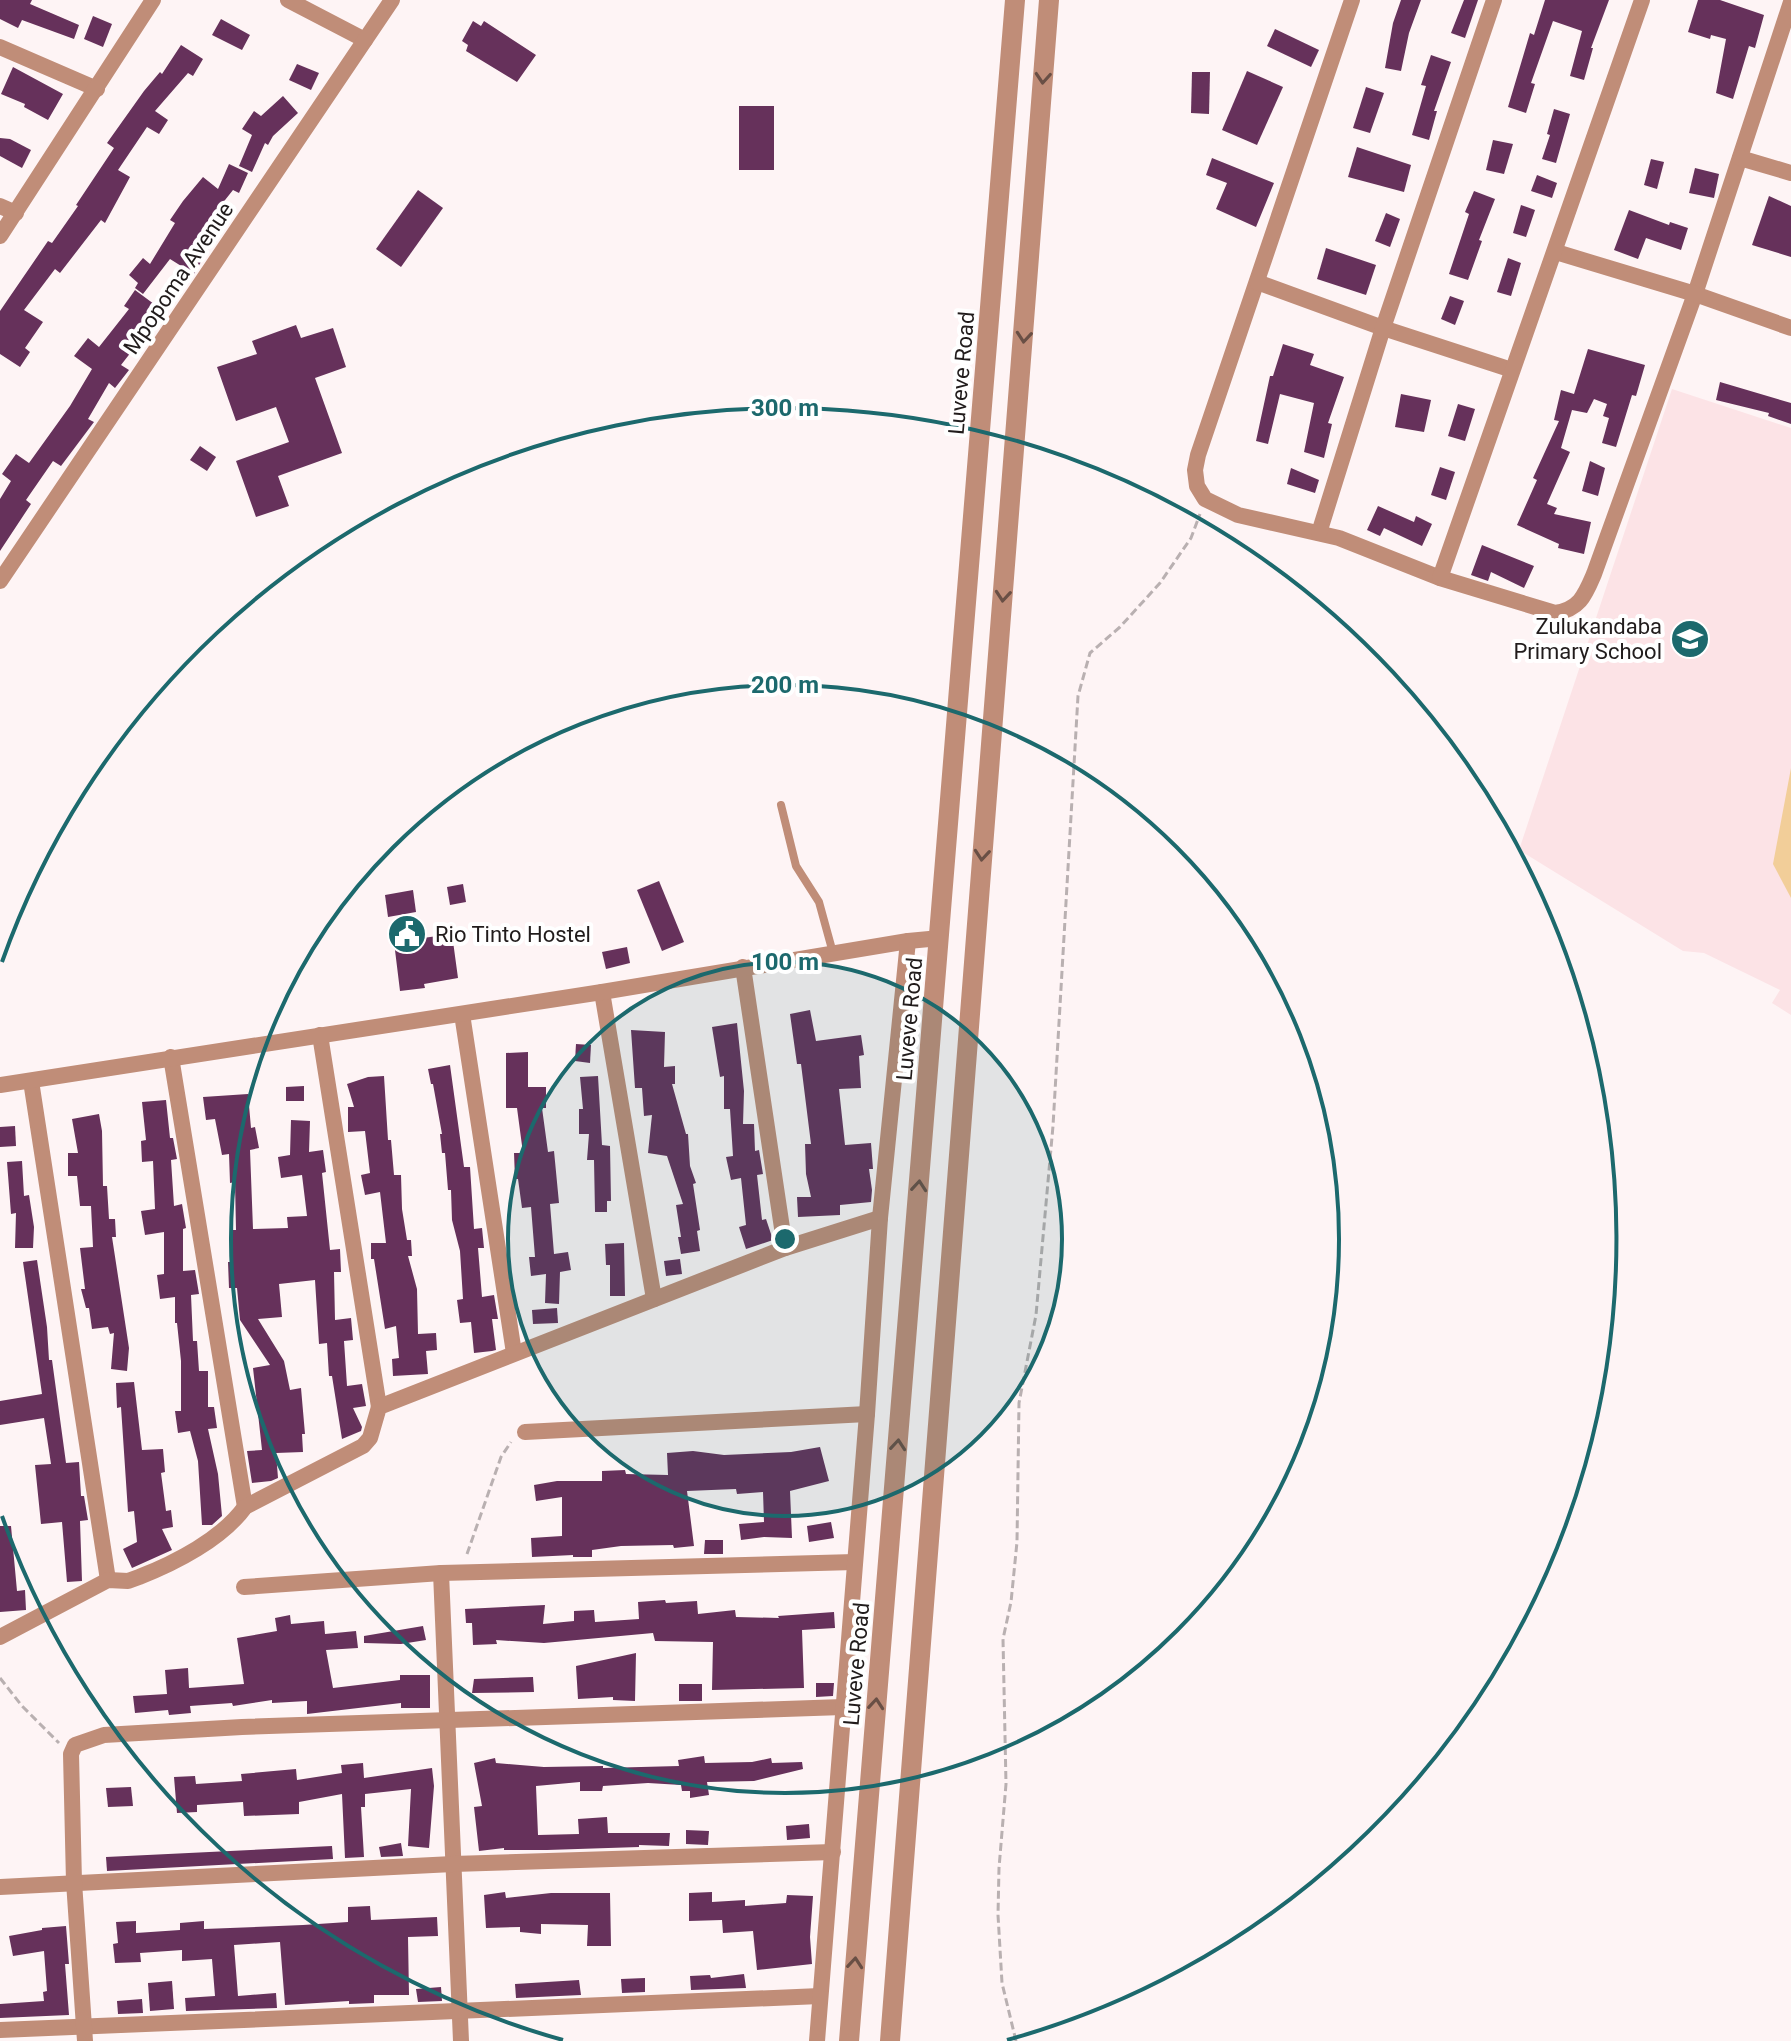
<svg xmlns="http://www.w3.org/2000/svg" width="1791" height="2041" viewBox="0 0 1791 2041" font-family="Roboto,sans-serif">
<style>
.built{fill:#fce3e6}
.green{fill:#f2ce99}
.building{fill:#66315b}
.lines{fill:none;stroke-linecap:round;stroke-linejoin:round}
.path{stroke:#b9b0b1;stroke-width:3;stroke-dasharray:8 4;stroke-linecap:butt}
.service{stroke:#c08d78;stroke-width:8}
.minor{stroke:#c08d78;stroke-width:16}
.tertiary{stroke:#c08d78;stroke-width:20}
.oneway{stroke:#694f45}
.ring{fill:none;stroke:#1c696d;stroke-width:4}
.labels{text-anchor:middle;stroke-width:8;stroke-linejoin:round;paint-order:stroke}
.street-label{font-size:22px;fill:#211c1c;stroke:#fff}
.poi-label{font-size:22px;fill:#211c1c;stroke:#fff;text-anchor:end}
.centre{fill:#1c696d;stroke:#fff;stroke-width:4}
.ring-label{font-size:24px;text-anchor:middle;font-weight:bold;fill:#1c696d;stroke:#fff;stroke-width:8;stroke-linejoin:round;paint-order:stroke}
</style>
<rect width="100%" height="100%" fill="#fef4f5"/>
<path class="built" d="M1672 389 1791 428V1015L1772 1003 1780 990 1704 953 1683 951 1519 850Z"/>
<path class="green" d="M1791 768V898L1773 864Z"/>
<g class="building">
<path d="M0 0H32L30 4 79 25 74 39 22 20 18 28 0 19Z"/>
<path d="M1401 0H1421L1409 33 1401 71 1385 68 1393 23Z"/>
<path d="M1464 0H1478L1465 38 1451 33Z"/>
<path d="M1545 0H1609L1591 48H1593L1584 80 1570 76 1582 31 1553 21 1531 83 1535 84 1526 113 1508 107 1530 33 1534 35Z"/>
<path d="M1698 0H1720L1764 15 1755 48 1749 46 1733 99 1716 93 1726 39 1711 35 1710 39 1688 32Z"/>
<path d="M93 16 112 24 103 47 84 39Z"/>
<path d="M221 19 250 35 242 50 212 35Z"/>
<path d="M473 21 481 26 484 21 536 55 517 82 466 51 468 45 462 41Z"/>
<path d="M1275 29 1319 50 1311 67 1267 46Z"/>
<path d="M181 45 203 59 193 76 188 73 155 111 168 120 159 134 147 127 118 170 130 177 105 223 101 220 60 273 55 269 24 310 43 322 25 348 30 352 20 367 0 354V311L48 241 52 243 78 206 76 205 114 148 107 143 144 91 160 72 162 74Z"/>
<path d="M1431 55 1451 62 1434 111H1437L1429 140 1412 135 1426 86 1421 85Z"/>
<path d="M297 64 319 73 311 90 289 80Z"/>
<path d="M13 67 63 94 48 120 24 107 25 104 1 94Z"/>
<path d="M1247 71 1283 87 1257 145 1222 130Z"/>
<path d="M1192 72H1210L1209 114 1191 113Z"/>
<path d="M1366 87 1384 93 1370 133 1353 128Z"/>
<path d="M283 96 298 113 273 136 268 145 265 143 252 172 239 166 252 135 242 129 254 111 261 116Z"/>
<rect x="739" y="106" width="35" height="64"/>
<path d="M1554 109 1570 114 1556 163 1542 159 1550 135 1547 134Z"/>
<path d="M0 138 10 139 31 150 22 168 0 156Z"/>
<path d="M1493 140 1513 144 1504 174 1486 170Z"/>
<path d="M1357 147 1411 165 1404 192 1348 177Z"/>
<path d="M1212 158 1274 183 1256 227 1216 209 1227 183 1206 175Z"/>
<path d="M1651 159 1664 162 1657 189 1644 185Z"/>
<path d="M229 164 248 173 239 193 233 190 210 219 221 227 194 274 170 259 143 294 135 288 138 283 129 275 143 258 150 264 175 223 170 220 183 201 203 177 218 189Z"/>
<path d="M1695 168 1719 174 1714 198 1689 193Z"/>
<path d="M1537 175 1557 183 1552 198 1531 191Z"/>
<path d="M418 190 443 208 401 267 376 249Z"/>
<path d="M1474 191 1495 199 1479 240 1482 241 1468 280 1449 274 1469 214 1465 212Z"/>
<path d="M1769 196 1791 206V257L1752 245Z"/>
<path d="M1521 205 1535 210 1526 237 1513 233Z"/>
<path d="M1629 210 1669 225 1670 222 1688 228 1681 250 1646 238 1638 259 1614 250Z"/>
<path d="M1386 213 1400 219 1390 247 1375 241Z"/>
<path d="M1326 248 1376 265 1366 295 1317 279Z"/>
<path d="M1508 258 1521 263 1511 296 1497 292Z"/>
<path d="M135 290 158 307 137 335 142 338 121 365 129 370 115 388 109 383 88 419 94 422 61 466 53 461 26 500 31 504 0 551V499L11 481 2 474 16 454 29 463 70 406 92 369 74 356 88 338 99 347 129 309 124 306Z"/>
<path d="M1450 296 1464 301 1455 325 1441 319Z"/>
<path d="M296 325 301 338 333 328 346 367 315 378 342 453 278 476 289 506 256 517 236 461 289 442 276 407 236 421 217 367 257 354 252 341Z"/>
<path d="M1283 344 1314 354 1310 365 1344 377 1328 423 1332 424 1324 458 1304 452 1314 403 1280 394 1268 444 1256 441 1270 376H1273Z"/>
<path d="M1588 349 1645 365 1636 396 1632 395 1616 447 1602 443 1609 418 1603 416 1607 404 1594 399 1587 413 1572 410 1561 448 1570 452 1547 504 1557 508 1554 514 1591 522 1584 554 1558 548 1559 544 1517 525 1537 480 1533 478 1559 421 1554 420 1561 390 1574 394Z"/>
<path d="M1720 382 1791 403V424L1768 416 1769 413 1716 400Z"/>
<path d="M1401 394 1431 400 1424 432 1395 427Z"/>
<path d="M1458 404 1475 409 1465 441 1448 436Z"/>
<path d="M200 446 216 457 207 471 190 460Z"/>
<path d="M1590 461 1605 468 1598 496 1582 491Z"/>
<path d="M1440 467 1455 472 1446 500 1431 495Z"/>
<path d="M1291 468 1319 480 1315 493 1287 484Z"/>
<path d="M1378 506 1414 522 1416 516 1432 524 1422 546 1384 528 1380 536 1367 530Z"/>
<path d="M1482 545 1534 566 1524 588 1491 572 1488 581 1471 575Z"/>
<path d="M659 881 684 942 662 951 637 890Z"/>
<path d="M463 884 466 902 450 905 447 887Z"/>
<path d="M413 890 416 912 388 917 385 895Z"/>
<path d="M452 934 458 978 424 984 425 988 400 991 394 942Z"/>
<path d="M627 947 630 963 606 969 602 952Z"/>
<path d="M810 1010 816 1041 861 1035 864 1055 859 1056 861 1088 839 1089 845 1145 871 1143 873 1169H869L872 1190 871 1202 840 1205V1215L798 1217 797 1197H811L806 1174 805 1144H811L801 1064H797L790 1014Z"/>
<path d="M737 1023 744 1091 743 1124H754L755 1151 759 1150 763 1174 757 1175 762 1220 766 1219 773 1240 746 1249 739 1227 746 1225 741 1178 731 1180 726 1157 733 1156 730 1109H724V1076L720 1077 712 1027Z"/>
<path d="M631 1030 665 1032 664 1067 675 1066V1084H672L686 1134H688L690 1166 696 1183 693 1184 700 1230 697 1231 700 1251 681 1254 678 1237H681L676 1205 683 1204 667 1156 648 1153 652 1115 644 1116 642 1088H635Z"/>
<path d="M576 1044 591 1045 590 1063 575 1061Z"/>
<path d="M528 1052V1087H546V1108H542L548 1152 554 1151 559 1203 550 1204 554 1254 568 1252 571 1270 560 1272 559 1304 545 1303 546 1274 531 1276 529 1257H535L531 1207 522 1208 518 1179H515L514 1153H523L517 1108H506V1053Z"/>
<path d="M450 1065 464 1167H470L474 1229 482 1228 484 1248H478L482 1297 494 1295 498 1319H492L496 1350 492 1351 474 1353 471 1322 460 1323 457 1300 463 1299 460 1251 452 1220 451 1190H448L445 1153H442L440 1134H442L433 1084H431L428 1069Z"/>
<path d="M384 1076 388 1140H391L394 1175H401L402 1209 407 1240H411L412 1256H408L417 1289 418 1334 436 1333 437 1350 426 1351 428 1374 393 1376 392 1359 399 1358 396 1326 385 1329 374 1259H371V1243H386L380 1192 365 1195 361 1175 370 1173 365 1131 348 1132V1107H354L347 1084 368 1077Z"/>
<path d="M598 1076 602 1145 610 1146 611 1201H607V1212H595L594 1160H587L589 1134H579V1109H583L580 1077Z"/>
<path d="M304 1086V1101H286V1087Z"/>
<path d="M248 1094 251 1128 255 1127 259 1148 250 1150 253 1229 288 1228 287 1217 307 1216 302 1175 281 1178 278 1157 290 1155 291 1120 310 1121 309 1152 323 1150 326 1172 322 1173 330 1250 340 1249 341 1272H334L335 1320 351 1318 353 1340 344 1341 347 1386 362 1384 366 1406 353 1408 362 1427 361 1431 342 1439 332 1376H329L327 1343 319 1344 315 1280 279 1284 282 1317 258 1319 284 1361 290 1390 301 1388 305 1434H302L303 1452 276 1453 278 1478 271 1481 252 1483 247 1451 262 1450 253 1368 270 1365 240 1320 237 1288H229L228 1262H233L232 1230H236L235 1182 230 1183 229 1154 222 1155 215 1119 206 1120 203 1097Z"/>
<path d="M166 1100 170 1138H173L177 1159 171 1160 174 1206 182 1204 186 1228 183 1229V1271L195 1270 199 1294 191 1295 193 1341H197L199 1371H208V1407H214L217 1428 208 1429 218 1474 222 1516 212 1525H202L198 1461 190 1431 178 1433 175 1411H181V1361L177 1323H175V1297L160 1299 157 1275 164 1274V1232L145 1235 141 1211 155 1209 153 1161 142 1162 141 1141 146 1140 142 1102Z"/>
<path d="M99 1114 102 1131 103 1186H107L109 1219H115L116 1237H112L129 1348 127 1371 111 1369 114 1333 110 1334 108 1327 92 1329 89 1308H86L81 1289H85L80 1248 93 1247 91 1206H80L77 1176H68V1153H78L72 1119Z"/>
<path d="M15 1126 16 1146 0 1147V1127Z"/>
<path d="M22 1161 24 1196 29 1195 34 1227 33 1248H15L16 1213 11 1214 7 1162Z"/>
<path d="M624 1243 625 1296H610V1265H606L605 1244Z"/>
<path d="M680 1259 682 1274 666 1276 664 1261Z"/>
<path d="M37 1260 47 1327 49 1360H52L66 1463 79 1462 81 1496H84L88 1520 80 1521 82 1581 67 1582 62 1522 41 1524 35 1465 51 1464 44 1418 0 1425V1401L42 1394 23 1262Z"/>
<path d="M557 1308 558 1323 533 1324 532 1310Z"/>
<path d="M134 1382 142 1450 163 1449 165 1472 161 1473 166 1511 171 1510 173 1527 162 1529 172 1550 132 1568 123 1549 137 1542 134 1511 128 1512 121 1407 117 1408 116 1383Z"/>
<path d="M820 1447 829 1481 790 1491 792 1538 764 1537 741 1540 739 1524 764 1522 763 1492 737 1494 736 1489 687 1491 694 1546 674 1548 673 1545 621 1546 592 1550V1557H573V1555L532 1557 531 1538 562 1536V1497L536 1501 534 1485 557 1481H602V1471L625 1470 626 1474 668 1475 667 1453 693 1451 724 1455 791 1452Z"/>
<path d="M831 1522 834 1538 809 1542 807 1526Z"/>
<path d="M0 1526H11L17 1591 25 1590 26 1610 0 1612Z"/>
<path d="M705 1540H723V1554H704Z"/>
<path d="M665 1600 666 1603 697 1601 698 1614 735 1610 736 1617 779 1618 778 1616 834 1612 835 1628 802 1630 804 1688 712 1690 713 1642 655 1641 653 1633 544 1643 496 1640 497 1644 473 1645 472 1623H466L465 1609 545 1605 543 1624 574 1621V1611L594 1610 595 1622 639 1619 638 1602Z"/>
<path d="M290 1615 291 1624 324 1621 325 1634 356 1631 358 1648 326 1650 333 1688 400 1680V1675H430V1708H401V1703L307 1714V1701L272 1703V1700L233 1706 232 1703 190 1706 191 1713 169 1715 168 1710 135 1713 133 1696 167 1694 165 1670 188 1668 189 1688 244 1684 237 1638 277 1631 275 1618Z"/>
<path d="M423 1626 426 1640 401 1644 364 1643V1636Z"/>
<path d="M636 1653 635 1701 613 1700V1697L578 1699 576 1666Z"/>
<path d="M533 1677 534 1692 472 1693 474 1679Z"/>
<path d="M816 1683H834L833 1696 816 1697Z"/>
<rect x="679" y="1684" width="23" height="17"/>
<path d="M704 1756 705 1763 752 1762 771 1758 772 1763 802 1762 803 1769 754 1781 707 1782 709 1795 690 1798V1791H682L681 1785 648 1783 603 1786 602 1791H580V1782L536 1786 538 1835 579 1834 578 1819 607 1817 608 1833H670L669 1846 639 1845V1847L547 1850H504V1848L479 1851 474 1807 482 1806 474 1763 495 1758 496 1763 544 1767 603 1766V1768L679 1766 678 1760Z"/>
<path d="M363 1763 364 1778 432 1768 434 1786 429 1848 408 1846 411 1789 365 1794V1807H361L364 1857 345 1858 342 1794 299 1802V1814L244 1816 243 1802 197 1805V1812L177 1813 174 1777 195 1776 196 1784 242 1781 241 1774 296 1769 297 1780 342 1773 341 1765Z"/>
<path d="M131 1787 133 1806 108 1807 106 1788Z"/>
<path d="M809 1824 810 1838 787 1840 786 1826Z"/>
<path d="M686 1830 709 1831 708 1845 686 1844Z"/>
<path d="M401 1843 403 1856 381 1857 379 1847Z"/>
<path d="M332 1846 333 1859 107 1871 106 1857Z"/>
<path d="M505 1892 506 1898 551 1893H610L611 1946H587L588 1925 541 1924V1934L520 1932V1927L486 1928 484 1895Z"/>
<path d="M712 1892V1902L745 1900V1906L786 1903 787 1895 813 1896 810 1937 812 1964 757 1970 753 1931 723 1933 722 1920 689 1921V1893Z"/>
<path d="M370 1906 371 1920 437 1917 438 1936 408 1937 409 1995H374V2003L349 2004V2001L285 2005 280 1942 234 1945 238 1996 276 1993 277 2008 186 2011 185 1998 215 1996 212 1959 182 1961V1950L140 1953 141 1962 115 1963 113 1944 118 1943 116 1922 136 1921V1933L180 1930V1923L204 1921V1929L303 1925 348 1922V1907Z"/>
<path d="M66 1926 69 1964H65L69 2015 0 2018V2004L44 2001 43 1992 47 1991 44 1951 13 1956 9 1936 42 1930V1928Z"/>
<path d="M744 1974 746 1988 691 1990 690 1976 710 1975 711 1978Z"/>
<path d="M645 1978V1992L622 1993 621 1979Z"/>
<path d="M579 1980 581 1995 516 1998 515 1984Z"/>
<path d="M172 1981 174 2009 150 2011 148 1983Z"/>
<path d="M441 1987 442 2001 418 2002 416 1989Z"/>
<path d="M142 1999 143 2013 118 2014 117 2001Z"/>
</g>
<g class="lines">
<g class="path">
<path d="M467 1554 501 1457 511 1442"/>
<path d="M0 1678 22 1706 59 1743"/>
<path d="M1016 2041 1002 1983 998 1915 999 1868 1006 1784 1003 1639 1011 1602 1017 1542 1019 1403 1036 1315 1053 1126 1078 696 1090 653 1120 627 1160 583 1191 538 1200 514"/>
</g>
<path class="service" d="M781 805 796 866 819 902 833 953"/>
<g class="minor">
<path d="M288 0 365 40"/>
<path d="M1352 0 1198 455 1195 470 1197 486 1205 499 1238 515 1339 538 1440 578 1555 613C1580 609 1585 595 1594 574L1695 294 1791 2"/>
<path d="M0 47 97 89"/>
<path d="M1740 158 1791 173"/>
<path d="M0 206 16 213"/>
<path d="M0 236 153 0"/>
<path d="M1556 252 1695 294 1791 328"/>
<path d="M1257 282 1383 328 1512 370"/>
<path d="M1319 533 1383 328 1494 0"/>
<path d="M1440 578 1642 0"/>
<path d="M0 581 392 0"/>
<path d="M743 967 785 1248"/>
<path d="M602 992 654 1299"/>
<path d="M462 1014 514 1353"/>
<path d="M320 1035 379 1407"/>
<path d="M171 1057 245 1507"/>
<path d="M31 1081 108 1580"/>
<path d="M0 1085 602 992 908 941 940 938"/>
<path d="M525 1432 867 1414"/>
<path d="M441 1573 461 2041"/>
<path d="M244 1587 441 1573 855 1562"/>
<path d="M0 1637 108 1580 128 1581 139 1577C175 1563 222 1539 245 1507L363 1446 370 1438 379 1407 785 1248 880 1218"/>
<path d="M0 1887 453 1864 833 1852"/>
<path d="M0 2030 820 1996"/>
<path d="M85 2041 74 1882 71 1754 75 1745 104 1735 242 1727 843 1707"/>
<path d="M817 2041 867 1414 880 1218 908 941"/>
</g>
<g class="tertiary">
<path d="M849 2041 1015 0"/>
<path d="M890 2041 1049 0"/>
</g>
</g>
<defs><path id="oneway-chevron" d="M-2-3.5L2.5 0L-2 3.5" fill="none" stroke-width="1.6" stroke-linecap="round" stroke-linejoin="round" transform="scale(2)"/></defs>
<g class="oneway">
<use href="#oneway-chevron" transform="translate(1043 78) rotate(94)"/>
<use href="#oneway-chevron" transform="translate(1024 337) rotate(95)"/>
<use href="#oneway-chevron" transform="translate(1003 596) rotate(95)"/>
<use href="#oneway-chevron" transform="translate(982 855) rotate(95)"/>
<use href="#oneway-chevron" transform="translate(919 1186) rotate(-85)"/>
<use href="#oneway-chevron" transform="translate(898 1445) rotate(-85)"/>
<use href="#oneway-chevron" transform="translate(876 1704) rotate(-85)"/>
<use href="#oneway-chevron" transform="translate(855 1963) rotate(-85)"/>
</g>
<circle cx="785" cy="1239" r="277" fill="#1c696d" fill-opacity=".12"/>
<g class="ring">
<circle cx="785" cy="1239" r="277"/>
<circle cx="785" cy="1239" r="554"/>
<path d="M563 2040A831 831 0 0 1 2 1516M2 962A831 831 0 1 1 1007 2040"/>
</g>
<defs>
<g id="school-disc" transform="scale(2)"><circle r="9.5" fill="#1c696d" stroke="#fff"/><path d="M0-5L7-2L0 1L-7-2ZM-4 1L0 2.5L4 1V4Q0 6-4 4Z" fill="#fff"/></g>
<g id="civic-disc" transform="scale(2)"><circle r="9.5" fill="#1c696d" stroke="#fff"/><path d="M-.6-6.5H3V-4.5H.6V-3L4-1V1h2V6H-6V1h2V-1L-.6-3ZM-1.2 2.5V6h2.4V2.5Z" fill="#fff"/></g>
</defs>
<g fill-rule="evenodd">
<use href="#school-disc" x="1690" y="639"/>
<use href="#civic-disc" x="407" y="934"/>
</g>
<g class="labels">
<g class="street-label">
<text transform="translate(178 278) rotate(-56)" y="8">Mpopoma Avenue</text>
<text transform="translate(961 373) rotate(-85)" y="8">Luveve Road</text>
<text transform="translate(909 1019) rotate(-85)" y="8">Luveve Road</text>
<text transform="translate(856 1664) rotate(-85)" y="8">Luveve Road</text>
</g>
<g class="poi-label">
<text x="1662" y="634">Zulukandaba<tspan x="1662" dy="25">Primary School</tspan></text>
<text x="435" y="942" text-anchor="start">Rio Tinto Hostel</text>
</g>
</g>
<circle cx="785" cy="1239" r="12" class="centre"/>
<g class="ring-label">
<text x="785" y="416">300 m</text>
<text x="785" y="693">200 m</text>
<text x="785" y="970">100 m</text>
</g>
</svg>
